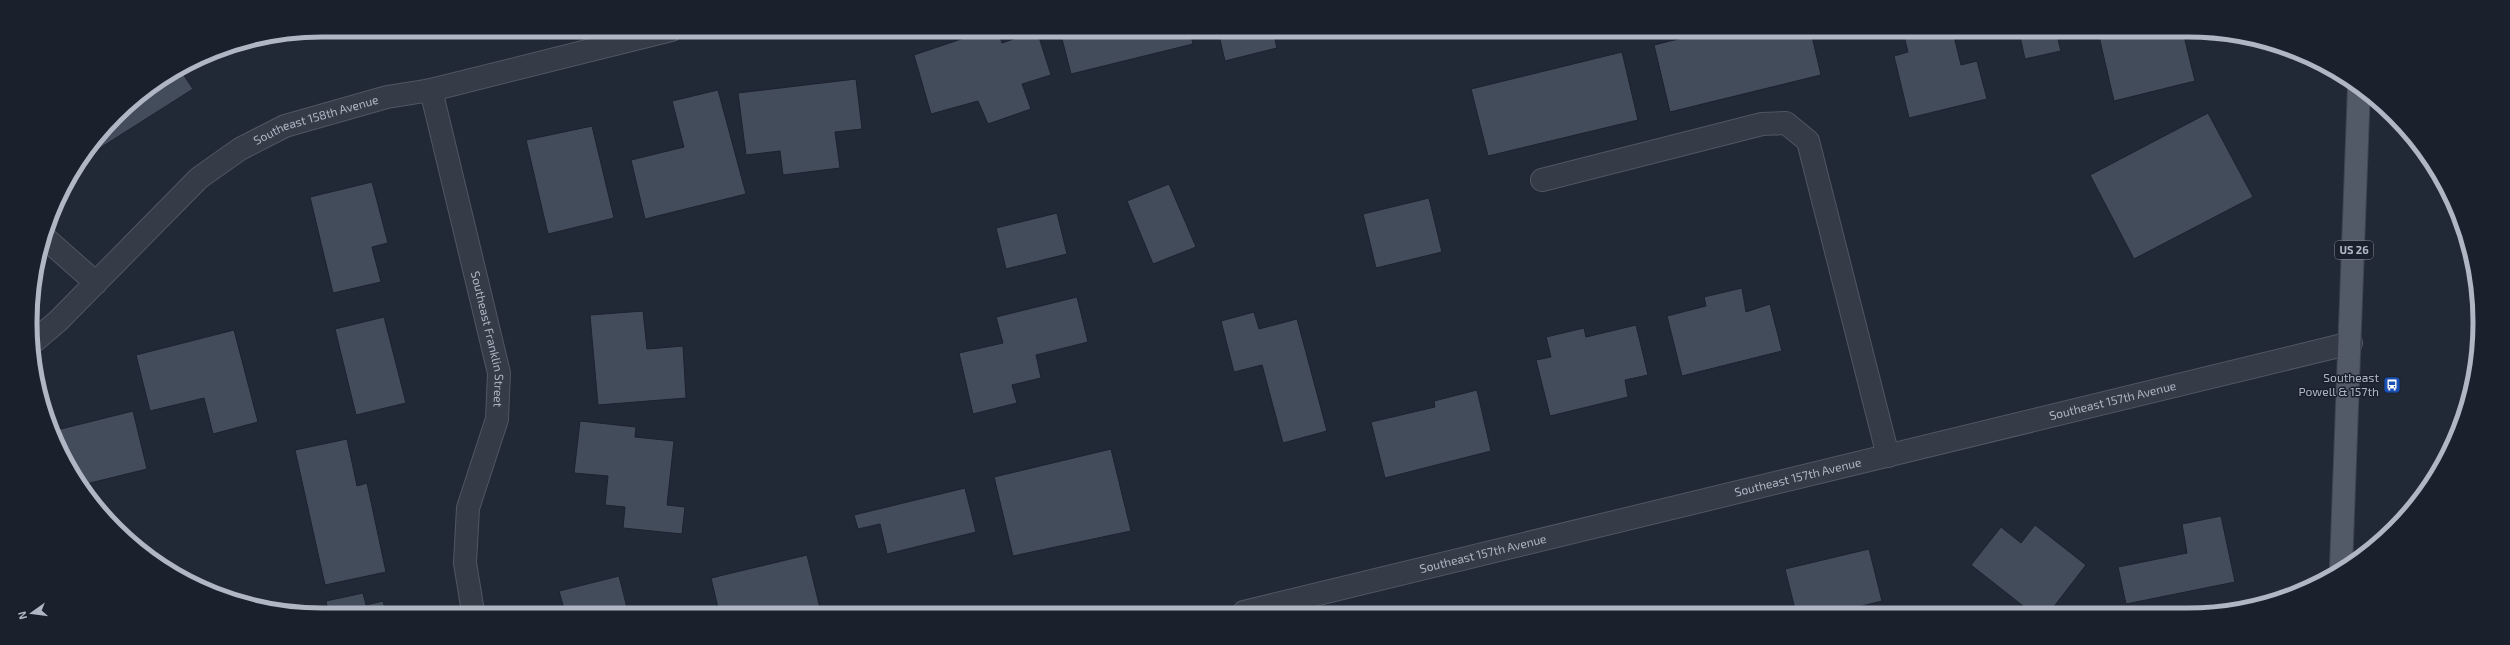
<svg xmlns="http://www.w3.org/2000/svg" width="2510" height="645" viewBox="0 0 2510 645" font-family="'Exo 2',sans-serif">
<style>
.building{fill:#434c5b;stroke:#1c222e}
.lines{fill:none;stroke-linecap:round;stroke-linejoin:round}
.minor-casing{stroke:#505662;stroke-width:24}
.major-casing{stroke:#3e4451;stroke-width:24}
.minor{stroke:#353b47;stroke-width:22}
.major{stroke:#535a67;stroke-width:22}
.labels{text-anchor:middle;stroke-width:3;stroke-linejoin:round;paint-order:stroke}
.shield{fill:#1a202c;stroke:#838996;stroke-width:1}
.shield-label{font-size:11px;font-weight:bold;fill:#b0b6c4}
.street-label{font-size:12px;fill:#b0b6c4;stroke:#1a202c}
.poi-label{font-size:12px;fill:#b0b6c4;stroke:#1a202c;text-anchor:end}
.rim{fill:none;stroke:#b0b6c4;stroke-width:5}
</style>
<rect width="100%" height="100%" fill="#222936"/>
<g class="building">
<path d="M985 31H998L1002 43 1037 31 1051 75 1022 84 1031 109 988 124 978 101 931 114 914 55Z"/>
<path d="M1060 31H1190L1193 44 1071 74Z"/>
<path d="M1218 31H1273L1277 48 1225 61Z"/>
<path d="M1707 32H1811L1821 75 1670 112 1654 45Z"/>
<path d="M1903 32H1953L1961 65 1977 61 1987 99 1909 118 1894 56 1908 52Z"/>
<path d="M2019 32H2056L2061 51 2025 59Z"/>
<path d="M2098 32H2183L2195 81 2114 101Z"/>
<path d="M1622 52 1638 120 1488 156 1471 89Z"/>
<path d="M181 71 193 89 89 155 86 151 91 144 129 103Z"/>
<path d="M856 79 862 129 835 132 840 168 783 175 780 151 746 155 738 93Z"/>
<path d="M718 90 746 194 645 219 631 160 684 147 672 101Z"/>
<path d="M2208 113 2253 197 2134 259 2090 175Z"/>
<path d="M592 126 614 218 548 234 526 140Z"/>
<path d="M372 182 388 243 372 247 381 282 333 293 310 197Z"/>
<path d="M1169 184 1196 247 1153 264 1127 201Z"/>
<path d="M1429 198 1442 252 1376 268 1363 214Z"/>
<path d="M1057 213 1067 254 1006 269 996 228Z"/>
<path d="M1742 288 1746 312 1770 304 1782 351 1682 376 1667 316 1706 306 1704 297Z"/>
<path d="M1077 297 1088 342 1036 355 1041 378 1012 385 1017 403 973 414 959 353 1003 343 996 317Z"/>
<path d="M643 311 647 349 683 346 686 398 598 405 590 315Z"/>
<path d="M1254 312 1259 329 1297 319 1327 431 1283 443 1262 365 1234 372 1221 321Z"/>
<path d="M384 317 406 403 356 415 335 329Z"/>
<path d="M1636 325 1648 375 1625 380 1628 397 1550 416 1536 360 1551 357 1546 337 1584 328 1586 337Z"/>
<path d="M234 330 258 422 213 434 204 398 150 411 136 355Z"/>
<path d="M1477 390 1491 451 1385 478 1371 422 1435 407 1434 401Z"/>
<path d="M133 411 147 469 82 485 53 431Z"/>
<path d="M580 421 636 427 635 437 674 441 667 505 685 507 682 534 623 528 625 507 605 505 608 476 574 473Z"/>
<path d="M347 439 357 486 367 483 386 572 325 585 295 450Z"/>
<path d="M1111 449 1131 531 1013 556 994 477Z"/>
<path d="M965 488 976 532 887 554 880 524 858 529 854 515Z"/>
<path d="M2221 516 2235 582 2126 604 2118 567 2187 553 2182 524Z"/>
<path d="M2035 525 2086 565 2049 613H2032L1971 565 2001 527 2021 543Z"/>
<path d="M1869 549 1882 601 1833 613H1796L1785 569Z"/>
<path d="M807 555 821 612H719L711 578Z"/>
<path d="M619 576 628 612H565L559 591Z"/>
<path d="M363 593 366 605 383 601 386 612H328L326 601Z"/>
</g>
<g class="lines">
<g class="minor-casing">
<g id="minor">
<path id="s1" d="M431 90 499 373 497 419 468 508 465 563 473 612"/>
<path d="M1542 180 1762 124 1786 123 1808 141 1888 456"/>
<path d="M44 237 96 283"/>
<path id="s2" d="M32 343 58 321 199 178 240 149 285 126 387 97 431 90 671 30"/>
<path id="s3" d="M1244 612 2351 343"/>
</g>
</g>
<g class="major-casing">
<path id="major" d="M2341 567 2359 87"/>
</g>
<use href="#minor" class="minor"/>
<use href="#major" class="major"/>
</g>
<defs>
<g id="bus-square" transform="scale(0.9)"><rect x="-9" y="-9" width="18" height="18" rx="4" fill="#1a4fb4" stroke="#1a202c"/><path d="M-5-6H5V4H4V6H2V4H-2V6H-4V4H-5ZM-3.5-4V0h7V-4ZM-3.5 1.2v1.5H-2V1.2ZM2 1.2v1.5H3.5V1.2Z" fill="#fff"/></g>
</defs>
<g fill-rule="evenodd">
<use href="#bus-square" x="2392" y="385"/>
</g>
<g class="labels">
<rect class="shield" x="2335" y="241" width="38" height="18" rx="3"/>
<g class="shield-label">
<text x="2354" y="254">US 26</text>
</g>
<g class="street-label">
<text dy="4" stroke="none"><textPath href="#s2" startOffset="367">Southeast 158th Avenue</textPath></text>
<text dy="4" stroke="none"><textPath href="#s1" startOffset="256">Southeast Franklin Street</textPath></text>
<text dy="4" stroke="none"><textPath href="#s3" startOffset="894">Southeast 157th Avenue</textPath></text>
<text dy="4" stroke="none"><textPath href="#s3" startOffset="570">Southeast 157th Avenue</textPath></text>
<text dy="4" stroke="none"><textPath href="#s3" startOffset="246">Southeast 157th Avenue</textPath></text>
</g>
<g class="poi-label">
<text x="2379" y="382">Southeast<tspan x="2379" dy="14">Powell &amp; 157th</tspan></text>
</g>
</g>
<path d="M0 0H2510V645H0ZM322 37H2188A285 285 0 0 1 2473 322V323A285 285 0 0 1 2188 608H322A285 285 0 0 1 37 323V322A285 285 0 0 1 322 37Z" fill="#1a202c" fill-rule="evenodd"/>
<path class="rim" d="M322 37H2188A285 285 0 0 1 2473 322V323A285 285 0 0 1 2188 608H322A285 285 0 0 1 37 323V322A285 285 0 0 1 322 37Z"/>
<g transform="translate(32 613) rotate(256)" stroke="#1a202c" stroke-width="3" paint-order="stroke">
<path d="M0-3L7 15L0 10L-7 15Z" fill="#b0b6c4"/>
<text y="-6" font-size="11" font-weight="bold" text-anchor="middle" fill="#b0b6c4">N</text>
</g>
</svg>
